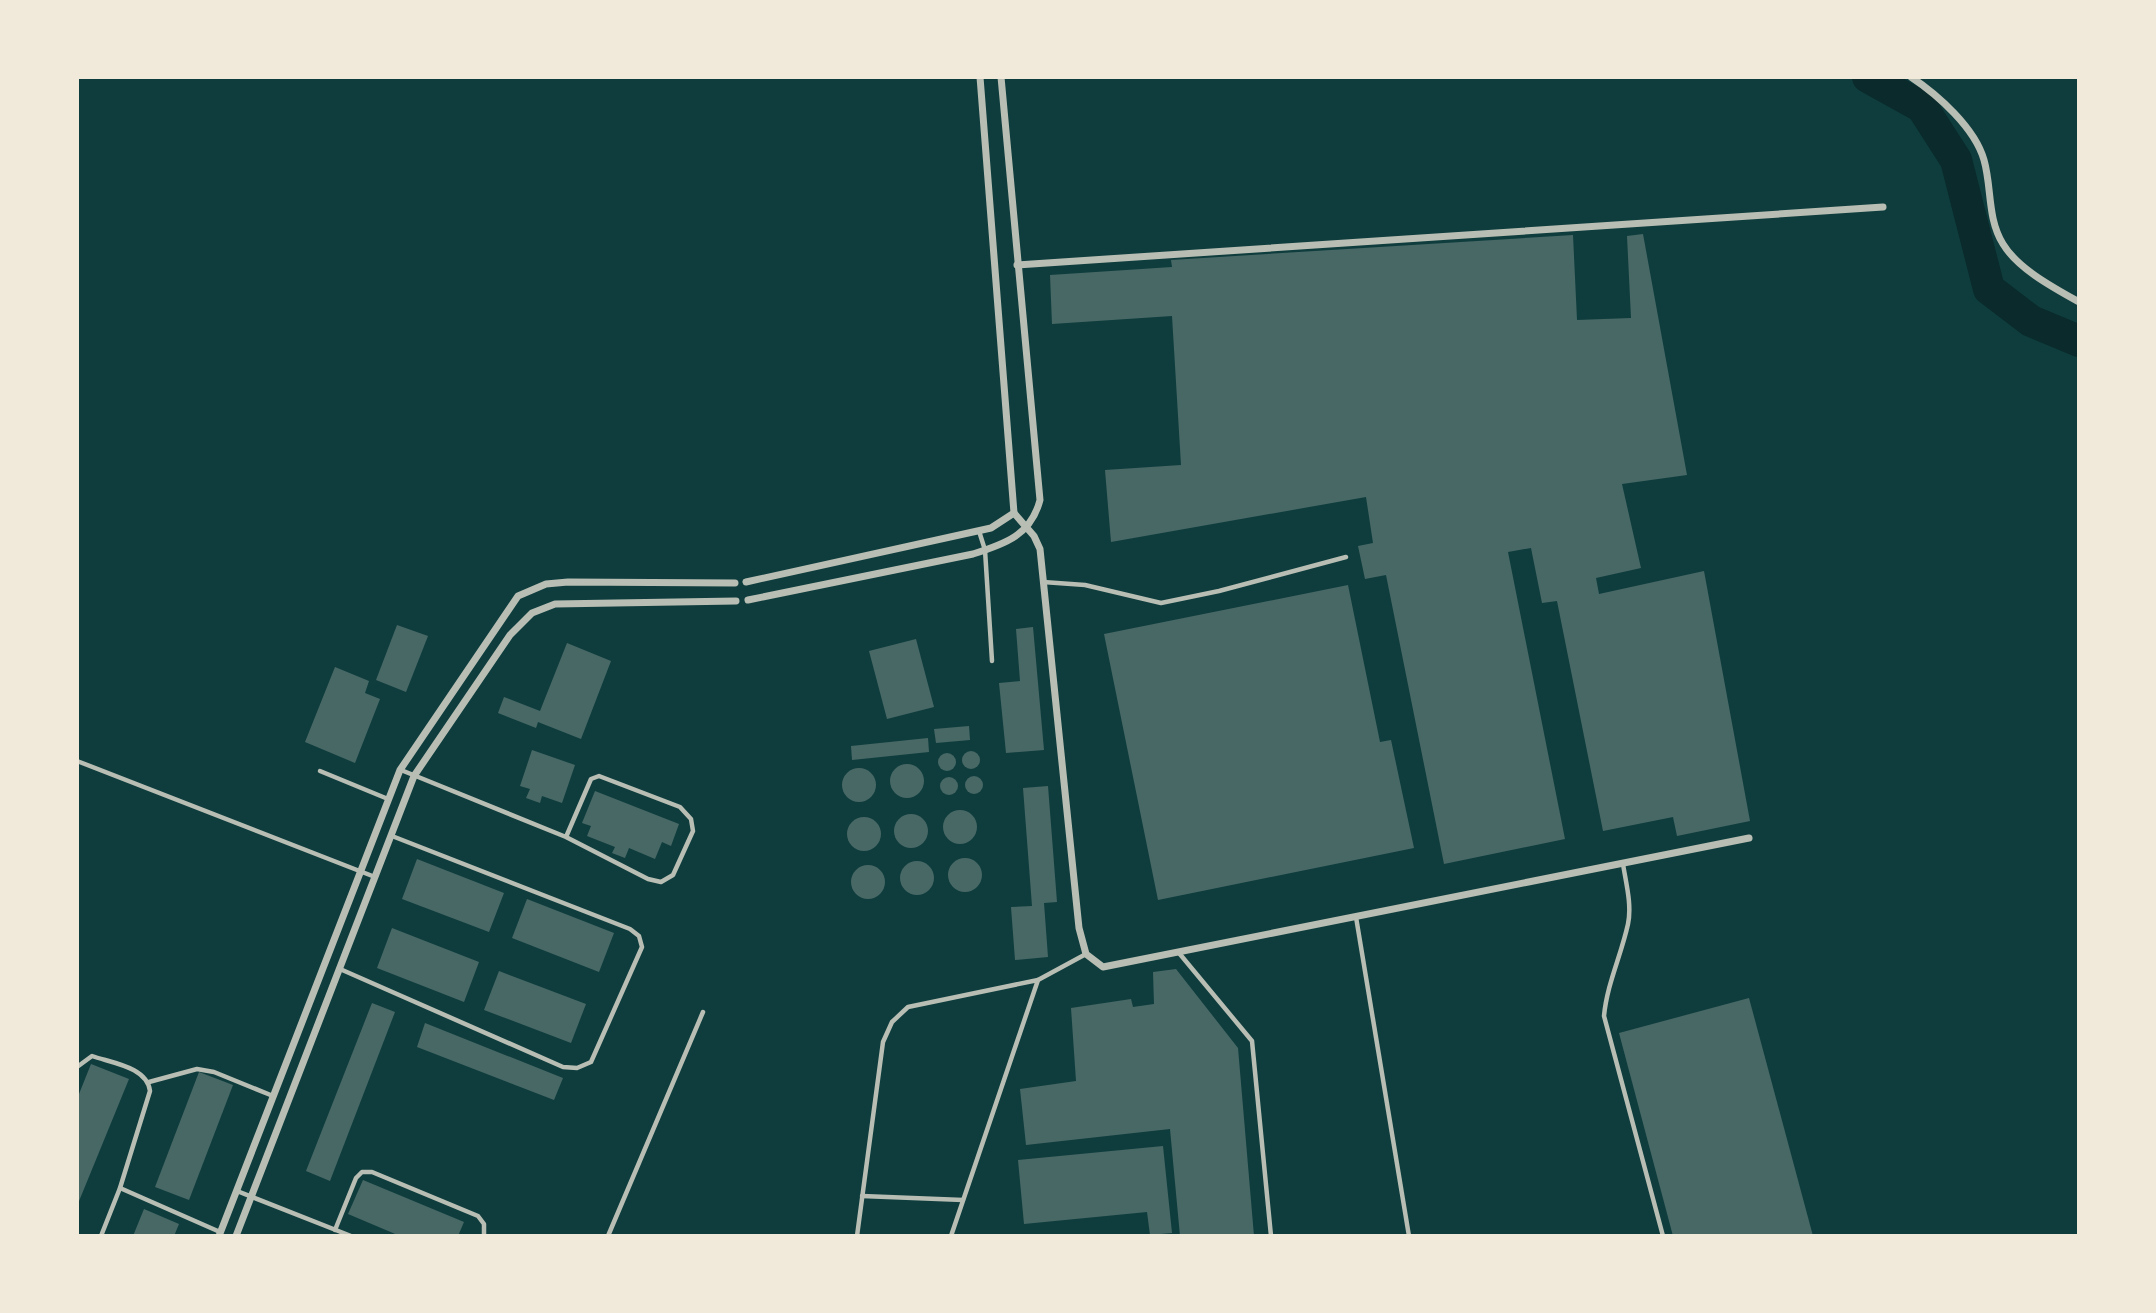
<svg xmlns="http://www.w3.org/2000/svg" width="2156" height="1313" viewBox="0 0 2156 1313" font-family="'PT Sans Narrow',sans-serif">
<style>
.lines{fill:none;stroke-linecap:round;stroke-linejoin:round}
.river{stroke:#0a2a2b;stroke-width:32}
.building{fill:#486865}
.service{stroke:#b8beb3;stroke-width:4.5}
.minor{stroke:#b8beb3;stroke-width:7}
</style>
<rect width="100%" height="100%" fill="#0f3d3e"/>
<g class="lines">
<path class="river" d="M1868 77 1922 107 1956 160 1989 289 2031 321 2079 341"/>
</g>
<g class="building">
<path d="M1643 234 1687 475 1622 484 1641 568 1596 578 1599 594 1704 571 1750 821 1677 836 1673 817 1603 831 1557 601 1542 603 1531 548 1508 552 1565 839 1444 864 1386 575 1365 579 1358 546 1373 543 1366 497 1111 542 1105 470 1181 465 1172 316 1052 324 1050 275 1172 267 1171 260 1573 235 1577 320 1631 318 1627 236Z"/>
<path d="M1348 585 1380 742 1391 740 1414 848 1158 900 1104 634Z"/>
<path d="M397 625 428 636 406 692 376 680Z"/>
<path d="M1033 627 1044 750 1006 753 999 683 1020 681 1016 629Z"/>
<path d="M916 639 934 707 887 719 869 651Z"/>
<path d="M567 643 611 661 581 739 538 722 536 728 498 713 504 697 540 711Z"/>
<path d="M335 667 369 681 365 693 380 699 355 763 305 742Z"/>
<path d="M969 726 970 740 936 743 934 729Z"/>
<path d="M928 738 929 752 852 760 851 746Z"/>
<path d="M532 750 575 765 562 803 542 796 540 803 526 798 530 789 520 786Z"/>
<circle cx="971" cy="760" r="9"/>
<circle cx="947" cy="762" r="9"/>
<circle cx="907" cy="781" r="17"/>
<circle cx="859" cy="785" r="17"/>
<circle cx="974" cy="785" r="9"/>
<circle cx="949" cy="786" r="9"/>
<path d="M1048 786 1057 902 1044 903 1048 957 1015 960 1011 907 1032 906 1023 788Z"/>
<path d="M595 791 679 824 671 846 662 842 655 859 629 848 625 858 612 853 615 847 587 836 591 826 582 823Z"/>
<circle cx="960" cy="827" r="17"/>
<circle cx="911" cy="831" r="17"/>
<circle cx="864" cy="834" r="17"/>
<circle cx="965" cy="875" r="17"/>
<path d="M417 859 504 893 489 932 402 899Z"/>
<circle cx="917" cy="878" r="17"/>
<circle cx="868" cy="882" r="17"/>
<path d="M527 899 614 933 599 972 512 938Z"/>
<path d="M392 928 479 962 464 1002 377 968Z"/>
<path d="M1176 969 1238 1048 1254 1236H1180L1170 1129 1026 1145 1020 1089 1076 1081 1071 1008 1131 999 1133 1007 1154 1004 1153 972Z"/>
<path d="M499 971 586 1004 571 1043 484 1010Z"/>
<path d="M1749 998 1813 1236H1673L1619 1033Z"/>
<path d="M372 1003 395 1012 330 1181 306 1171Z"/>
<path d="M425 1023 563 1078 554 1100 417 1047Z"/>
<path d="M91 1064 129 1079 77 1206V1099Z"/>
<path d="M199 1072 233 1085 189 1200 155 1187Z"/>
<path d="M1163 1146 1172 1233 1150 1235 1147 1212 1024 1224 1018 1160Z"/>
<path d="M363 1180 464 1222 458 1236H400L348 1214Z"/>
<path d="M144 1209 179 1224 174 1236H133Z"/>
</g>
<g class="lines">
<g class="service">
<path d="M979 531 985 550 992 661"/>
<path d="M1043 582 1085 585 1161 603 1219 591 1346 557"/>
<path d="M77 761 375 877"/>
<path d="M401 770 566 837 648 879 661 882 673 875 693 831 691 819 680 807 599 776 591 779 566 837"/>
<path d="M320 771 388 799"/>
<path d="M1623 864C1626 883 1632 905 1628 924 1621 956 1607 984 1604 1016L1663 1236"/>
<path d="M1356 917 1409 1236"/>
<path d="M1179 953 1252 1041 1271 1236"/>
<path d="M340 969 563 1067 577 1068 591 1062 642 947 639 936 630 929 392 836"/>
<path d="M77 1067 92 1056C112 1063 147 1067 150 1091L120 1188 101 1236"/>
<path d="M149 1082 197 1069 214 1072 273 1096"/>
<path d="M120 1188 220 1232"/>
<path d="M237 1191 351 1236"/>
<path d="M862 1196 963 1200"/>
<path d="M335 1230 356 1178 362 1172H372L478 1216 484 1224V1236"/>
<path d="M608 1236 703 1012"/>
<path d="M857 1236 883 1042 892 1022 908 1007 1038 980"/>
<path d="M951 1236 1038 980 1086 954"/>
</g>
<g class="minor">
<path d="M1911 77C1938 95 1975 128 1984 160 1992 188 1987 218 2003 244 2018 269 2054 288 2079 302"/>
<path d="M1017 265 1883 207"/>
<path d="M1014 513 1034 536 1040 549 1079 928 1086 954 1103 967 1749 838"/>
<path d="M746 582 991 528 1014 513 980 77"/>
<path d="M748 600 973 554C1005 544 1031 535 1040 500L1001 77"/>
<path d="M219 1236 400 770 518 596 546 584 568 582 735 583"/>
<path d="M236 1236 414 776 510 635 532 613 555 604 736 601"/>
</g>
</g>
<rect width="2156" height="1313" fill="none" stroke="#f1e9da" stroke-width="158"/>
</svg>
